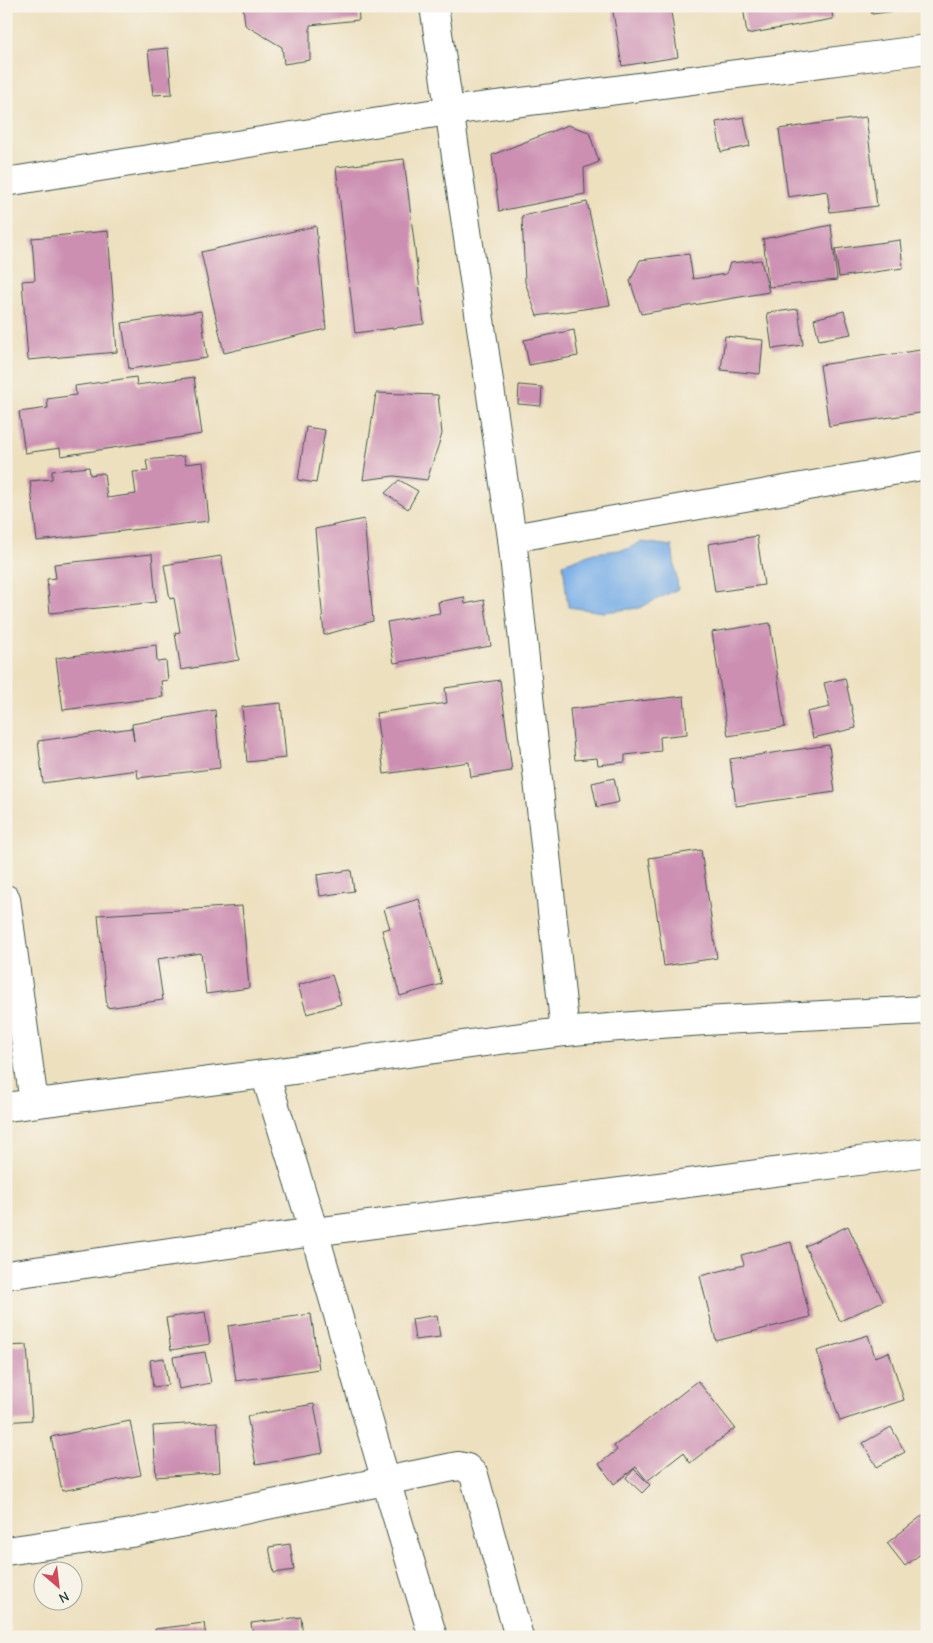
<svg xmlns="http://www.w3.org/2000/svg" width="933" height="1643" viewBox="0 0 933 1643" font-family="'Comic Neue',sans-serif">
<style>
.water{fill:#79afe8;stroke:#4c768e}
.building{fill:#cc8fb2}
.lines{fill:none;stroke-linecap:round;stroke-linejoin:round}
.minor-casing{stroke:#3e5549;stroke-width:30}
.major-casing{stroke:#3e5549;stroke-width:30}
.minor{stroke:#fff;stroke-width:28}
.major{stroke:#fff;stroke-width:28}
</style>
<rect width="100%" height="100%" fill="#f7f3e8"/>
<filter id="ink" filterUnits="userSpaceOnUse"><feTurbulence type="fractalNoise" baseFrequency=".02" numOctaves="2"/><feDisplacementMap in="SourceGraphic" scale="10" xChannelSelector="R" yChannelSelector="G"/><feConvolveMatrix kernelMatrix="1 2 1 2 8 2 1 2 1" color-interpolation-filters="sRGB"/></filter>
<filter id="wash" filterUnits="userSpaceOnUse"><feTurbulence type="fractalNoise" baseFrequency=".0096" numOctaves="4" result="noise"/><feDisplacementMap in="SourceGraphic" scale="20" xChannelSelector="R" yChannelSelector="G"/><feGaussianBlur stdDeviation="1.12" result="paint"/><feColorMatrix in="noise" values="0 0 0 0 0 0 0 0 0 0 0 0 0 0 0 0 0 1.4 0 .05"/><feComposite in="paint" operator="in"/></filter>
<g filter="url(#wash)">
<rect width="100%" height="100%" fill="#ede0bf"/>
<path class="water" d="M641 542 672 546 678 589 639 608 603 612 568 607 563 564 594 553 627 549Z"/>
<g id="blocks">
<g class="building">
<path d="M243 6H358L359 20 310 25V60L284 64 282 47 245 25Z"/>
<path d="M612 6H670L678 57 622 66Z"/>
<path d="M743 6H831L833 19 747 34Z"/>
<path d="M871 6H925V7L872 14Z"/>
<path d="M168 48 172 94 153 95 148 50Z"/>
<path d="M744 117 750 146 721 152 716 122Z"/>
<path d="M866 117 877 206 830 212 827 191 788 197 779 129Z"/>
<path d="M568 125 589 132 599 162 584 168 585 194 499 211 492 155Z"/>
<path d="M404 159 424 324 355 333 336 167Z"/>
<path d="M587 202 610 305 537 316 525 282 522 216Z"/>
<path d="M831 225 837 280 769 287 763 239Z"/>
<path d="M316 226 326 329 224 353 201 252Z"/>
<path d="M108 231 117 352 28 360 22 281 35 280 32 238Z"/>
<path d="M900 240 903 268 839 277 835 249Z"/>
<path d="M689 254 693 279 726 274 730 263 761 260 769 292 641 314 630 281 640 260Z"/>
<path d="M798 309 803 345 772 349 767 313Z"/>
<path d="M201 311 207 358 129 369 122 323Z"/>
<path d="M844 311 851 334 819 340 814 319Z"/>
<path d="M574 330 578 356 529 365 524 340Z"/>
<path d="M725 336 763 340 760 374 721 370Z"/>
<path d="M927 349V412L829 426 820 365Z"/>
<path d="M136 377 137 385 194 377 202 434 61 456 60 448 25 453 19 412 48 408 47 399 76 395 75 386Z"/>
<path d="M519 385 542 387 541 406 518 404Z"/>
<path d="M376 393 438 395 442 434 427 480 394 476 363 480Z"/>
<path d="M306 427 325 430 316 483 298 480Z"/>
<path d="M184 456 185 464 203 462 209 521 37 541 30 481 52 479V471L89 467 90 475 104 473 107 498 136 494 133 472 148 471 146 460Z"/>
<path d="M399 480 418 491 408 509 385 493Z"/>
<path d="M364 519 373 621 324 635 315 529Z"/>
<path d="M757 536 764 585 715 592 708 544Z"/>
<path d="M152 554 156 602 50 613 47 579 56 578 54 564Z"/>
<path d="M221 556 239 660 181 670 175 633 180 632 174 598 170 599 164 565Z"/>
<path d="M464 597 465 604 484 600 491 646 394 663 387 622 440 613 438 602Z"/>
<path d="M770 623 785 727 728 736 712 632Z"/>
<path d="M156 645 157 662 166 661 168 680 161 681 163 697 63 710 56 658Z"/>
<path d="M845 678 856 728 813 738 807 712 830 707 824 683Z"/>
<path d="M500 680 512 771 471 777 469 762 384 774 376 713 447 703 445 688Z"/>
<path d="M684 696 687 734 660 737 661 751 625 755V762L598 765 597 758 575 760 570 709Z"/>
<path d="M281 703 286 758 247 762 242 707Z"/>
<path d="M215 710 220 768 138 778 137 770 43 783 38 741 132 728 134 741 132 724Z"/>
<path d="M829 745 835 792 736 806 730 759Z"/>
<path d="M614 778 619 802 597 807 592 783Z"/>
<path d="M701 850 717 958 664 966 649 858Z"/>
<path d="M351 870 354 891 320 896 317 875Z"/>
<path d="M419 899 442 984 400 996 382 930 390 928 384 909Z"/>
<path d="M242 906 249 988 206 994 201 953 157 959 163 1000 107 1008 98 915Z"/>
<path d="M332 975 341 1004 307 1014 298 985Z"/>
<path d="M6 986 16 1034 6 1035Z"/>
<path d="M848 1226 883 1301 840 1321 805 1246Z"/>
<path d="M791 1242 810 1317 716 1341 700 1276 744 1265 741 1255Z"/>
<path d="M205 1312 210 1344 171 1350 166 1318Z"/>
<path d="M311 1314 319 1369 236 1381 228 1326Z"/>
<path d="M437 1315 440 1337 415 1340 412 1319Z"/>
<path d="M868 1335 875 1357 889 1352 904 1400 840 1421 817 1351Z"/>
<path d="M27 1345 32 1420 6 1422V1346Z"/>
<path d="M205 1352 211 1383 179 1389 173 1357Z"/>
<path d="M164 1358 168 1385 153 1387 150 1360Z"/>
<path d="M698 1381 735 1428 690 1463 683 1453 647 1481 636 1467 614 1484 599 1464 617 1450 614 1446Z"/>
<path d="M314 1404 323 1453 256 1465 247 1416Z"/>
<path d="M130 1421 141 1475 62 1491 51 1437Z"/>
<path d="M217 1422 220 1472 156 1477 153 1426Z"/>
<path d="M891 1427 905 1452 877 1467 863 1443Z"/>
<path d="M634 1469 650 1485 642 1493 626 1478Z"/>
<path d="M927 1512V1549L905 1566 887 1543Z"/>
<path d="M290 1544 294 1570 274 1573 269 1547Z"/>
<path d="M301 1617 303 1637H253L251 1623Z"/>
<path d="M204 1623 206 1637H155V1629Z"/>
<path d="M109 1632V1637H77V1636Z"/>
</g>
</g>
</g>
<g filter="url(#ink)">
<use href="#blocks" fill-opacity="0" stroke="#3e5549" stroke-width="1"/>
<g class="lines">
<g class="minor-casing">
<g id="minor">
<path d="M434 6 512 538 565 1032"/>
<path d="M6 182 448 111 594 93 927 49"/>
<path d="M512 538 927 465"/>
<path d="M6 899 34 1103"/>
<path d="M265 1074C365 1060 464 1043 565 1032 685 1020 806 1016 927 1010"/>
<path d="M314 1232 386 1481 433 1637"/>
<path d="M6 1551 131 1533 458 1466 467 1468 474 1475 519 1637"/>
</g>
</g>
<g class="major-casing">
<g id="major">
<path d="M6 1107 265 1074 314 1232"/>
<path d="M6 1275 314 1232 927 1152"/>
</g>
</g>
<use href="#minor" class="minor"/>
<use href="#major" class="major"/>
</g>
</g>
<rect width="933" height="1643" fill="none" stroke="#f7f3e8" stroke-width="25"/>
<g transform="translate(58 1586) rotate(152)"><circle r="24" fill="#f7f3e8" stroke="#a1aaa0"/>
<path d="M0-4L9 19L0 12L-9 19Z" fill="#d1495b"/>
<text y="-8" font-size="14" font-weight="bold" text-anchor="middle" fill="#1f3d34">N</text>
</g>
</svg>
